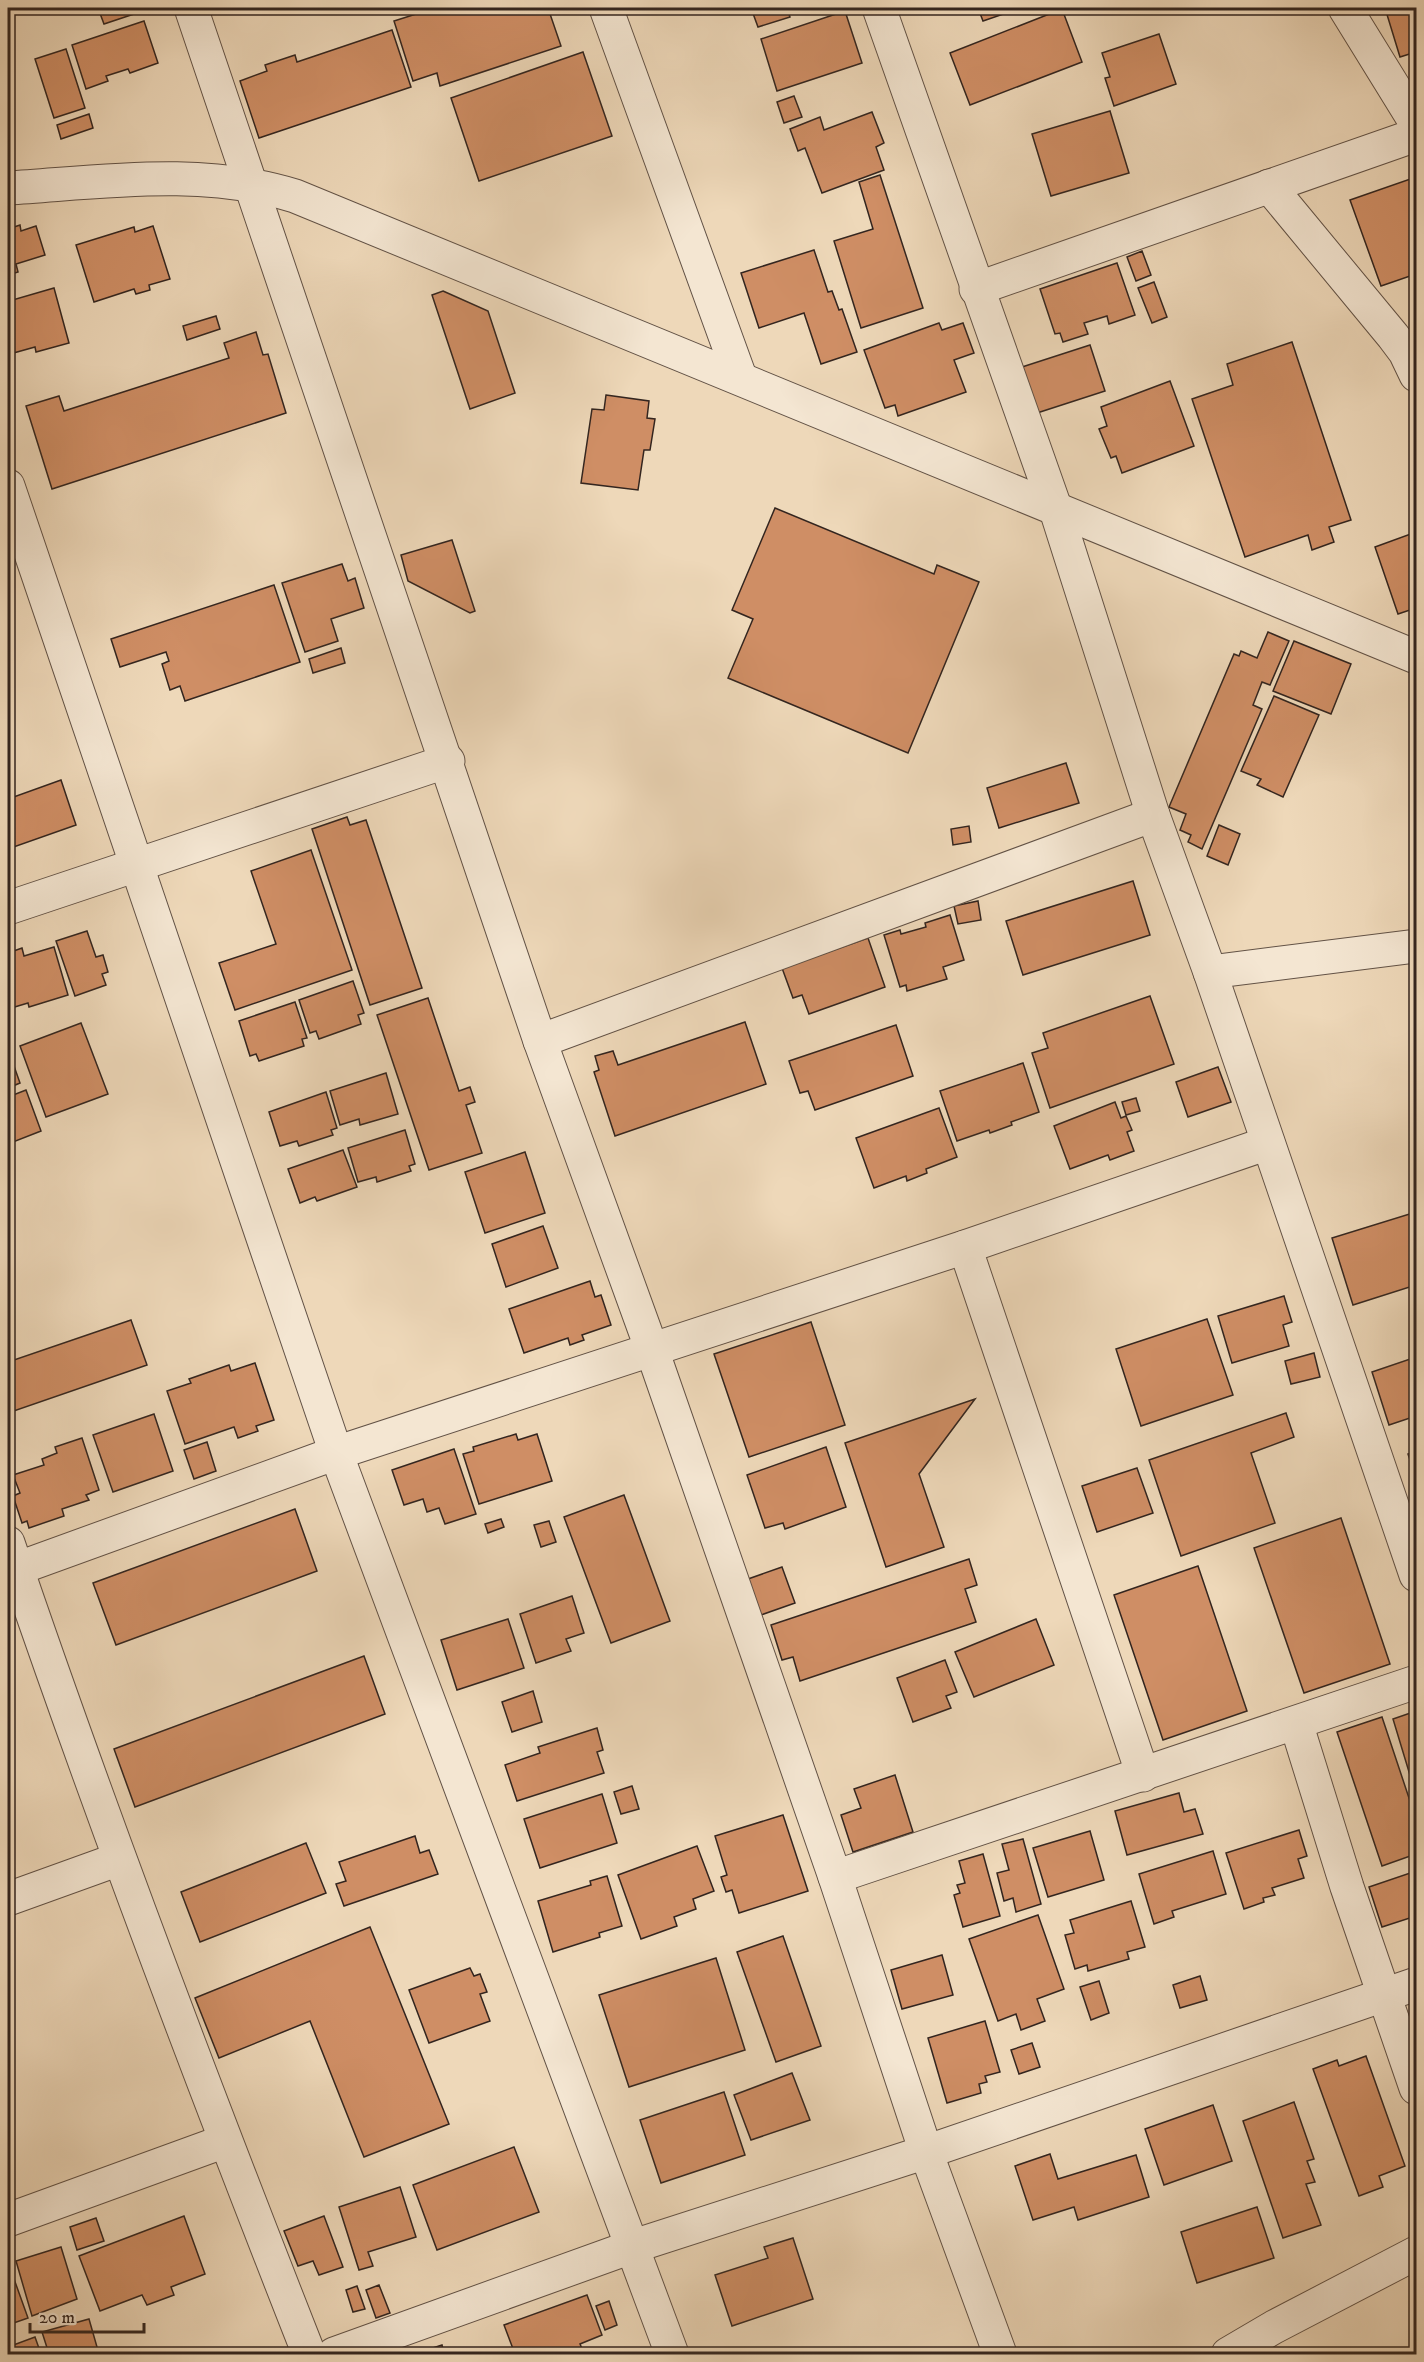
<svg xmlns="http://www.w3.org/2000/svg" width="1424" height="2362" viewBox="0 0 1424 2362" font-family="'IM FELL DW Pica',serif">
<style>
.building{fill:#cf8e65;stroke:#33251f;stroke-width:1.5}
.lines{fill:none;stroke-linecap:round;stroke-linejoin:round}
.minor-casing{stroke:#625246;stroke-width:35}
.tertiary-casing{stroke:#625246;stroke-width:35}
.minor{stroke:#f4e6d2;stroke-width:33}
.tertiary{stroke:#f4e6d2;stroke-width:33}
</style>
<rect width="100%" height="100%" fill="#eed8b9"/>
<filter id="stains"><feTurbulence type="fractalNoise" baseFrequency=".00333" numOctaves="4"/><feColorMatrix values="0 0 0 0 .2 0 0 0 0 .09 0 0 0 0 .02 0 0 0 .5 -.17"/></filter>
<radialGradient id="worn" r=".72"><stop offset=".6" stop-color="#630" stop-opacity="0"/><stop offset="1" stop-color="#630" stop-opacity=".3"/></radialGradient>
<g class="building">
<path d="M98 8H152L104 24Z"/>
<path d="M435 8H548L561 46 440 86 437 73 413 81 394 21Z"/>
<path d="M751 8H787L790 17 758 27Z"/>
<path d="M978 8H1021L983 21Z"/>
<path d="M1385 8H1416V52L1400 57Z"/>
<path d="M1062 9 1082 62 970 105 950 53Z"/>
<path d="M845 11 862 63 777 91 761 39Z"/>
<path d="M144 21 158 63 130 73 128 69 106 76 108 81 86 89 72 45Z"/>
<path d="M392 30 411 87 259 138 240 81 267 71 265 65 295 55 297 62Z"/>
<path d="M1159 34 1176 84 1114 106 1105 78 1110 77 1102 53Z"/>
<path d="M66 49 85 108 54 118 35 59Z"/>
<path d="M583 52 612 136 479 181 451 98Z"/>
<path d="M794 96 802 117 784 123 777 102Z"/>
<path d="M1110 111 1129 173 1051 196 1032 134Z"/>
<path d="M872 112 884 143 876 147 884 170 822 193 805 148 798 151 790 129 820 117 824 130Z"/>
<path d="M89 114 93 128 61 139 57 125Z"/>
<path d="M880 175 923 308 861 328 834 241 873 229 859 182Z"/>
<path d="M1416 177V274L1381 286 1350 200Z"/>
<path d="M20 225 21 231 36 226 45 255 16 264 18 272 8 275V229Z"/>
<path d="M153 226 170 279 149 285 150 290 136 294 134 289 94 302 76 245 134 227 135 232Z"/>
<path d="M814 250 828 292 832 291 839 310 842 309 857 352 821 364 804 313 759 328 741 273Z"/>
<path d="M1142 251 1151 275 1136 281 1127 257Z"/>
<path d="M1117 263 1135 315 1109 324 1107 316 1084 323 1088 334 1063 342 1060 333 1055 334 1040 289Z"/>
<path d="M1154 282 1167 317 1152 323 1138 288Z"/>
<path d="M54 288 69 343 36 352 35 347 10 354 9 301Z"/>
<path d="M443 291 488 311 515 393 470 409 432 295Z"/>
<path d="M216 316 220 329 187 340 183 326Z"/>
<path d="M939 323 942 330 963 323 974 353 954 360 966 392 898 416 895 405 885 408 864 350Z"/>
<path d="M256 332 263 355 268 354 286 413 52 489 26 406 59 396 64 411 229 358 224 343Z"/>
<path d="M1292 342 1351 520 1329 527 1334 542 1312 550 1308 535 1245 557 1192 399 1233 385 1227 364Z"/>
<path d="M1090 345 1105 391 1037 413 1022 367Z"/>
<path d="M1170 381 1194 446 1122 473 1116 456 1111 458 1099 429 1107 426 1101 407Z"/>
<path d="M606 395 649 401 647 418 655 419 650 450H644L638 490 581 483 592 409 604 410Z"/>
<path d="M775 508 934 574 937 565 979 582 908 753 728 678 753 619 732 610Z"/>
<path d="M1416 532V608L1398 614 1375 547Z"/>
<path d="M452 540 475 611 470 613 408 581 401 555Z"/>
<path d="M342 564 348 581 355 578 364 608 331 619 338 641 305 652 282 583Z"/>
<path d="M274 585 300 662 185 701 180 686 170 690 162 664 169 661 166 652 120 667 111 639Z"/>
<path d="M1268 632 1289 641 1270 685 1262 682 1253 705 1262 709 1202 849 1188 842 1191 835 1180 830 1186 814 1169 807 1234 654 1239 656 1241 651 1257 658Z"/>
<path d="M1294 641 1351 664 1331 714 1273 691Z"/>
<path d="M341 648 345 663 313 673 309 659Z"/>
<path d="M1274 696 1319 715 1283 797 1257 785 1261 779 1241 771Z"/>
<path d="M1066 763 1079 803 999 828 987 788Z"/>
<path d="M61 780 76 825 8 849V799Z"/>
<path d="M347 817 350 825 366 820 422 988 370 1005 312 829Z"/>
<path d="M1219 825 1240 834 1228 865 1207 856Z"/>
<path d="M969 826 971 842 953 845 951 829Z"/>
<path d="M311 850 352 970 235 1010 219 963 276 944 251 871Z"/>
<path d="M1133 881 1150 935 1023 975 1006 921Z"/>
<path d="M978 901 981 920 958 924 954 906Z"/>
<path d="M950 915 964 960 943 967 947 979 907 991 906 985 900 987 884 935 900 930 901 934 926 927 925 923Z"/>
<path d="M87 931 96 957 103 955 108 972 102 974 106 985 75 996 56 941Z"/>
<path d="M868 938 885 987 809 1014 802 995 793 998 782 968Z"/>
<path d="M54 947 68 995 29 1007 28 1003 8 1009V953L22 948 24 956Z"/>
<path d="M353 981 364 1013 358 1015 361 1024 319 1039 316 1031 310 1033 299 1000Z"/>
<path d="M1150 996 1174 1064 1050 1108 1032 1053 1048 1048 1043 1033Z"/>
<path d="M428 998 459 1091 470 1087 475 1102 466 1105 482 1153 429 1170 377 1015Z"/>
<path d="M295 1002 307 1038 302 1039 304 1046 259 1061 256 1054 250 1056 239 1021Z"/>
<path d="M745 1022 766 1084 615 1136 594 1072 599 1070 595 1056 613 1051 618 1065Z"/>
<path d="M81 1023 108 1094 46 1117 20 1046Z"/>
<path d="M896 1025 913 1076 815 1110 808 1091 800 1093 789 1061Z"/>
<path d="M8 1049 20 1083 8 1088Z"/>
<path d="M1023 1063 1039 1112 1011 1122 1012 1125 990 1133 989 1130 957 1141 940 1091Z"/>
<path d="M1218 1067 1231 1102 1188 1117 1176 1082Z"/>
<path d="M386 1073 398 1114 360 1125 359 1119 340 1125 330 1091Z"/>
<path d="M26 1090 41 1131 8 1144V1097Z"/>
<path d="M326 1092 337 1128 331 1130 333 1135 299 1146 297 1141 280 1146 269 1112Z"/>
<path d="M1136 1098 1140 1111 1126 1115 1122 1102Z"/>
<path d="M1115 1102 1121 1118 1126 1116 1132 1130 1127 1132 1134 1151 1110 1160 1108 1155 1070 1169 1054 1126Z"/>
<path d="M939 1108 957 1157 926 1169 927 1173 907 1181 906 1176 874 1188 856 1138Z"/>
<path d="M405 1130 415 1164 409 1166 411 1171 377 1182 376 1177 358 1182 348 1148Z"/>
<path d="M343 1150 357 1187 317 1201 315 1197 300 1203 288 1169Z"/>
<path d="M525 1152 545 1213 485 1233 465 1172Z"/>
<path d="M1416 1212V1285L1353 1305 1332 1238Z"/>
<path d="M543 1226 558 1268 506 1287 492 1244Z"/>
<path d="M590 1281 595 1297 601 1295 611 1325 582 1335 584 1340 570 1345 568 1338 524 1353 509 1309Z"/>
<path d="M1284 1296 1292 1322 1283 1325 1289 1346 1232 1363 1218 1316Z"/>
<path d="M1207 1319 1233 1395 1141 1426 1116 1349Z"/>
<path d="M131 1320 147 1365 8 1413V1362Z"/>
<path d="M811 1322 845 1425 749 1457 714 1354Z"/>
<path d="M1314 1353 1320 1377 1291 1384 1285 1361Z"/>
<path d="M1416 1357V1416L1389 1425 1372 1372Z"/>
<path d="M255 1363 274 1420 256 1426 258 1431 238 1438 234 1427 185 1444 167 1391 191 1383 189 1379 229 1365 231 1371Z"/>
<path d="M975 1399 919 1474 944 1547 886 1567 845 1443Z"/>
<path d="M1286 1413 1294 1437 1251 1453 1275 1523 1181 1556 1149 1460Z"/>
<path d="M154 1414 173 1471 113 1492 93 1435Z"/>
<path d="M516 1434 518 1440 537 1434 552 1481 479 1504 463 1454 474 1451 473 1447Z"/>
<path d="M82 1438 99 1490 86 1495 89 1500 62 1509 64 1516 29 1528 27 1521 22 1523 13 1496 20 1493 13 1475 44 1465 42 1459 57 1453 55 1447Z"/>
<path d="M207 1442 216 1471 194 1479 184 1450Z"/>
<path d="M826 1447 846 1507 785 1529 783 1523 765 1528 747 1475Z"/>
<path d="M454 1449 476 1514 445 1524 439 1508 427 1512 423 1499 404 1505 392 1470Z"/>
<path d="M1416 1452V1474H1415L1408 1454Z"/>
<path d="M1137 1468 1153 1513 1097 1532 1082 1486Z"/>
<path d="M624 1495 670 1621 611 1643 564 1517Z"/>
<path d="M295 1509 317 1571 116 1645 93 1583Z"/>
<path d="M1341 1518 1390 1664 1304 1693 1254 1548Z"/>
<path d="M501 1519 504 1527 488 1533 485 1524Z"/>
<path d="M549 1521 556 1542 541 1547 534 1525Z"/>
<path d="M969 1559 977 1585 965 1589 976 1622 800 1681 793 1657 782 1660 771 1625Z"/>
<path d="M1198 1566 1247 1711 1163 1740 1114 1595Z"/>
<path d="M782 1567 795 1603 761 1615 748 1579Z"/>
<path d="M572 1596 584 1633 566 1639 571 1651 536 1663 520 1614Z"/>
<path d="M508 1619 524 1668 457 1690 441 1640Z"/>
<path d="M1036 1619 1054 1665 974 1697 955 1652Z"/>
<path d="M364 1656 385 1714 135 1807 114 1749Z"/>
<path d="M945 1660 957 1692 946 1696 951 1708 913 1722 897 1678Z"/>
<path d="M533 1691 542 1722 512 1732 502 1702Z"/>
<path d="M1416 1711V1795L1393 1719Z"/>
<path d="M1382 1717 1416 1819V1854L1382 1866 1337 1732Z"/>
<path d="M597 1728 603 1750 597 1752 604 1773 517 1801 505 1765 540 1753 538 1747Z"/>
<path d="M895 1775 913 1832 853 1852 841 1815 861 1808 854 1789Z"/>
<path d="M632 1786 639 1809 621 1814 614 1792Z"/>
<path d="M1179 1793 1184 1812 1195 1809 1203 1834 1127 1855 1115 1811Z"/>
<path d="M602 1794 617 1843 540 1868 524 1819Z"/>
<path d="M783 1815 808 1891 739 1913 732 1890 726 1892 721 1877 727 1875 715 1836Z"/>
<path d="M1299 1830 1307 1856 1298 1859 1304 1878 1272 1888 1275 1895 1263 1898 1264 1902 1244 1909 1226 1853Z"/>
<path d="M1090 1831 1104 1880 1048 1897 1033 1848Z"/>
<path d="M415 1836 420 1853 429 1850 438 1874 344 1906 336 1884 346 1881 339 1862Z"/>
<path d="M1023 1839 1041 1904 1016 1912 1013 1898 1004 1901 997 1873 1009 1870 1002 1844Z"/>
<path d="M306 1843 326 1893 200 1942 181 1892Z"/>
<path d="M697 1846 714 1891 693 1899 696 1909 674 1917 677 1926 641 1939 618 1875Z"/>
<path d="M1213 1851 1226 1894 1172 1911 1174 1917 1154 1924 1139 1874Z"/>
<path d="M983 1854 1000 1916 963 1927 954 1895 960 1893 957 1885 965 1883 959 1861Z"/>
<path d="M1416 1871V1916L1382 1927 1369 1887Z"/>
<path d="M607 1876 622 1926 599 1933 600 1937 553 1952 538 1901 591 1885 590 1881Z"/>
<path d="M1131 1901 1145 1947 1127 1952 1129 1959 1088 1971 1087 1965 1075 1969 1065 1935 1074 1933 1070 1920Z"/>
<path d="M1038 1915 1064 1989 1037 1999 1045 2021 1021 2030 1016 2014 998 2021 969 1939Z"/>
<path d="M370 1927 449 2124 364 2157 310 2021 219 2058 195 1998Z"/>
<path d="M783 1936 821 2046 776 2062 737 1952Z"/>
<path d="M942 1955 953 1995 902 2009 891 1970Z"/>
<path d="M716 1958 745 2050 629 2087 599 1995Z"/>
<path d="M470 1968 474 1976 480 1974 487 1992 480 1994 490 2021 429 2043 409 1990Z"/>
<path d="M1200 1976 1207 2000 1180 2008 1173 1985Z"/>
<path d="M1099 1981 1109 2013 1091 2020 1080 1987Z"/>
<path d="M985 2021 1000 2072 985 2076 987 2082 979 2084 981 2093 947 2103 928 2038Z"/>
<path d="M1032 2043 1040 2067 1019 2074 1011 2050Z"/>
<path d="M1366 2056 1405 2166 1379 2176 1383 2187 1359 2196 1313 2069 1337 2060 1339 2066Z"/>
<path d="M792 2073 810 2120 751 2140 734 2095Z"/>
<path d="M724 2092 745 2155 661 2183 640 2120Z"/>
<path d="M1294 2102 1314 2159 1307 2161 1315 2182 1306 2184 1321 2225 1283 2238 1243 2121Z"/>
<path d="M1213 2105 1232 2161 1164 2185 1145 2129Z"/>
<path d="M514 2147 539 2212 437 2250 413 2185Z"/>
<path d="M1050 2154 1058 2179 1136 2155 1149 2197 1078 2220 1074 2207 1033 2220 1015 2166Z"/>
<path d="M400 2187 416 2237 368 2252 373 2266 359 2270 339 2207Z"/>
<path d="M1257 2207 1274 2258 1197 2283 1181 2232Z"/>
<path d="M184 2216 205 2274 171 2287 174 2295 147 2305 142 2295 100 2311 79 2256Z"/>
<path d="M324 2216 343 2267 319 2275 313 2261 298 2266 284 2231Z"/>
<path d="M96 2218 104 2241 77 2250 70 2227Z"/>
<path d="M793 2238 813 2299 732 2326 715 2275 768 2258 764 2247Z"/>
<path d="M61 2247 77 2299 32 2316 16 2261Z"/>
<path d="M9 2265 28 2318 8 2325V2266Z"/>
<path d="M379 2285 390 2313 376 2318 366 2290Z"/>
<path d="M357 2286 365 2309 353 2312 346 2290Z"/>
<path d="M587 2295 602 2335 580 2344 583 2351 572 2354H568L566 2349 550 2354H515L504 2325Z"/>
<path d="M609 2301 617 2325 605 2330 596 2306Z"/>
<path d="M89 2319 99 2354H49L42 2332Z"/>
<path d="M35 2337 41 2354H8V2347Z"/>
<path d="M442 2345 444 2354H418L417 2353Z"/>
</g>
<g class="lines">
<g class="minor-casing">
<g id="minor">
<path d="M191 8 540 1041 652 1350 835 1877 926 2152 1000 2354"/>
<path d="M606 8 740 377"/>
<path d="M879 8 1056 510 1153 815 1210 972 1416 1575"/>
<path d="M1345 8 1416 123"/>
<path d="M1269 186 1393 336 1405 352 1416 375"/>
<path d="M976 289 1416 135"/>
<path d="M8 908 448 761"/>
<path d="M1210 972 1416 946"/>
<path d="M540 1041 1153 815"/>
<path d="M965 1247 1143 1775"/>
<path d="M336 1453 965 1247 1268 1143"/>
<path d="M8 1543C101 1816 203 2085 309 2354"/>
<path d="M1296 1723 1347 1887 1416 2088"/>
<path d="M835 1877 1416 1682"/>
<path d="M8 1899 119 1859"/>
<path d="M8 2220 225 2141"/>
<path d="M334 2354 631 2247"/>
<path d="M1228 2354 1274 2327 1416 2253"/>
</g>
</g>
<g class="tertiary-casing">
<g id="tertiary">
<path d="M8 188C104 182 202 167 295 196L1416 657"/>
<path d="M8 486 336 1453 672 2354"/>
<path d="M8 1572 336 1453"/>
<path d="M631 2247 926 2152 1416 1984"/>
</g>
</g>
<use href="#minor" class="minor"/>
<use href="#tertiary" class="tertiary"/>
</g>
<rect width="1424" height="2362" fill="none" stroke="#eed8b9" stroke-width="30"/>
<rect x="9" y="9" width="1406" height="2344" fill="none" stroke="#33251f" stroke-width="3"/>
<rect x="15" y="15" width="1394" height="2332" fill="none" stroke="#33251f" stroke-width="1.5"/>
<path d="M30 2323v9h114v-9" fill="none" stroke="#33251f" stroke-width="3"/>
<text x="39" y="2323" font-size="18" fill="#33251f" stroke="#f4e6d2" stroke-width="4.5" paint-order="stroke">20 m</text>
<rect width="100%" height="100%" filter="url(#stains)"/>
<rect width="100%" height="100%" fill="url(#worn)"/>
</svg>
